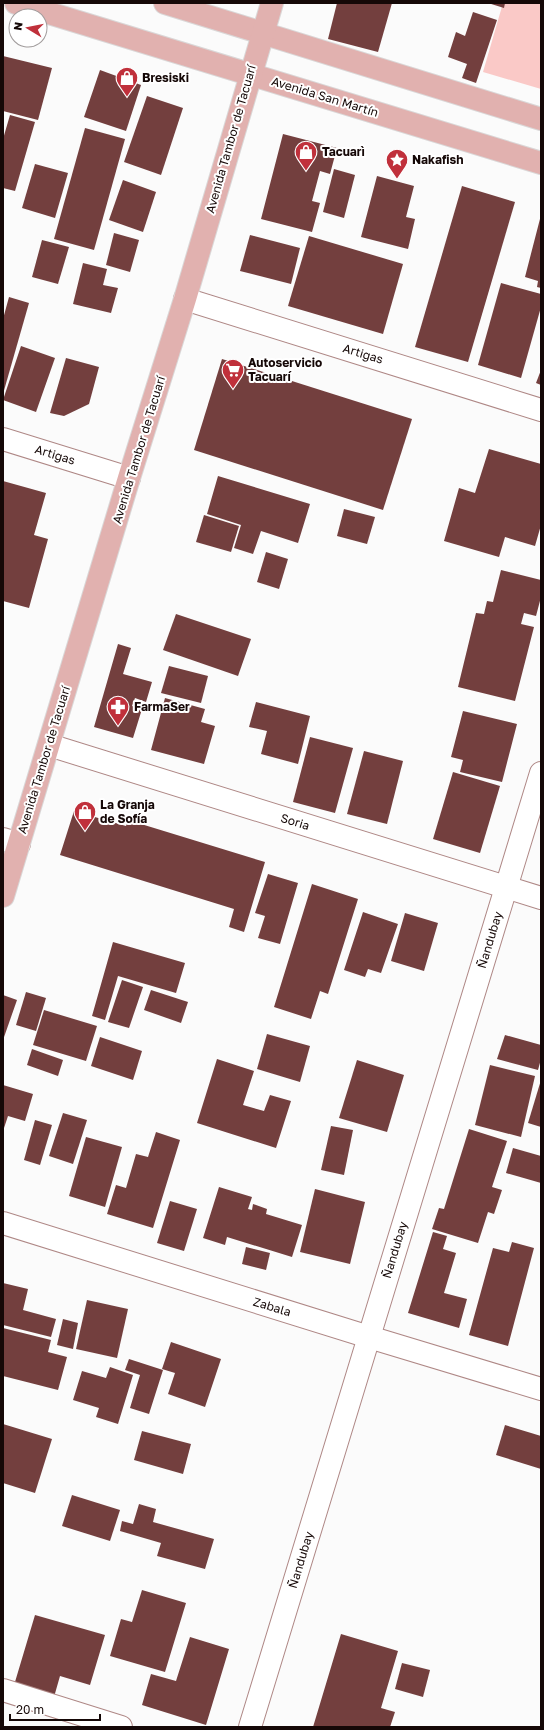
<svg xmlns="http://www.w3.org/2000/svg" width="544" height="1730" viewBox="0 0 544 1730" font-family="'Golos Text',sans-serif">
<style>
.green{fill:#fac9c7}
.building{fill:#733f3e}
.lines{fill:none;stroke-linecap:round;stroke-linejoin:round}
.minor-casing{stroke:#af8886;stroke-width:24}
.secondary-casing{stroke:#af8886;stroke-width:24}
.primary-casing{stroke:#dad7d7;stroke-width:24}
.minor{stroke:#fff;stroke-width:22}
.secondary{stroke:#fff;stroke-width:22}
.primary{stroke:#e1b1af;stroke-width:22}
.labels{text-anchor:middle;stroke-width:4;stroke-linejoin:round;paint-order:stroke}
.poi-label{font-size:12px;font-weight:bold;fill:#150807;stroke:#fff;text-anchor:start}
.street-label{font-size:12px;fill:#150807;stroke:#fff}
</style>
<rect width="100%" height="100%" fill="#fbfbfb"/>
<path class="green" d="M503 3H541V89L483 72Z"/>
<g class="building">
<path d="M337 3H392L378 52 328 39Z"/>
<path d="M488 3H505L504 8Z"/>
<path d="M473 12 497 20 476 83 462 78 467 64 448 57 456 32 465 36Z"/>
<path d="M3 56 52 68 38 120 3 111Z"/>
<path d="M100 70 141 85 126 131 84 117Z"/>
<path d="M147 96 183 108 161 175 124 162Z"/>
<path d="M10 115 35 122 15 191 3 188V139Z"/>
<path d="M85 128 125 139 94 250 54 239Z"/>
<path d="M283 134 337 148 330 174 320 171 312 201 320 203 312 232 261 219Z"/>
<path d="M35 164 68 173 55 218 22 208Z"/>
<path d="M334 169 355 175 344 218 323 212Z"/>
<path d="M377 176 414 186 406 217 415 219 408 249 361 237Z"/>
<path d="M123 180 156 192 143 232 109 220Z"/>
<path d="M462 186 515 202 468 362 415 347Z"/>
<path d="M541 215V288L537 287 538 281 525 277Z"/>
<path d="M114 233 139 240 130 272 106 265Z"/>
<path d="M250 235 300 248 291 284 240 271Z"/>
<path d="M309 236 403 264 383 334 288 306Z"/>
<path d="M42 240 69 247 58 284 32 277Z"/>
<path d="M83 263 107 269 103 285 118 288 111 313 73 304Z"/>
<path d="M501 283 541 294V307L521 378 478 365Z"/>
<path d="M9 297 29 303 3 394V319Z"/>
<path d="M21 346 55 358 36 412 3 400Z"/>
<path d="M66 358 99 367 89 404 64 416 50 413Z"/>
<path d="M222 359 412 419 383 510 194 450Z"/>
<path d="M541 370V385L536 383Z"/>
<path d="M489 449 541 464V525L535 546 505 537 499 557 444 541 459 488 475 493Z"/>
<path d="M218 476 310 504 298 543 261 531 253 554 234 548 241 525 207 514Z"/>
<path d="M3 481 46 493 34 535 48 539 29 608 3 601Z"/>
<path d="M344 509 375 517 367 544 337 536Z"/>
<path d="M204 515 239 526 231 552 196 542Z"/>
<path d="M266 552 288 559 279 589 257 582Z"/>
<path d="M501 570 541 580V597L536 616 524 613 521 624 534 627 515 701 458 687 476 613 484 614 487 601 493 602Z"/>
<path d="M176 614 251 639 238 676 163 650Z"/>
<path d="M118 644 131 648 123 674 152 682 146 702 135 698 132 706 142 709 133 738 94 727Z"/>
<path d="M169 666 208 676 201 703 161 693Z"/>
<path d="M165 698 205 709 201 722 215 726 204 764 151 750Z"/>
<path d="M256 702 310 716 298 764 261 754 267 731 249 727Z"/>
<path d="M463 711 517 724 502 782 460 772 463 760 451 757Z"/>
<path d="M310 737 353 748 335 813 293 802Z"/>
<path d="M364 751 403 761 387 824 347 814Z"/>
<path d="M453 772 500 786 480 853 433 839Z"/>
<path d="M74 811 126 826 128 820 265 862 244 932 229 927 234 909 60 855Z"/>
<path d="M268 874 298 883 280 944 258 938 265 916 255 913Z"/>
<path d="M312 884 358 899 328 994 320 991 311 1019 274 1007Z"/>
<path d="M363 912 398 924 381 973 368 969 365 977 344 970Z"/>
<path d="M405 913 438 923 424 971 391 961Z"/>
<path d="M113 942 185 963 176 993 118 976 105 1020 92 1016Z"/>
<path d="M122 980 143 987 129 1028 108 1022Z"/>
<path d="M151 990 188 1002 181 1023 144 1010Z"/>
<path d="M26 992 46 998 36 1031 16 1025Z"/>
<path d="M3 995 17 1000 3 1040Z"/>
<path d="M44 1010 97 1026 86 1061 33 1045Z"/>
<path d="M267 1034 310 1046 300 1082 257 1069Z"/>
<path d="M505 1035 541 1045V1059L538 1070 497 1059Z"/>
<path d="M100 1037 142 1051 133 1080 91 1066Z"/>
<path d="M32 1049 63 1060 58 1076 27 1065Z"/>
<path d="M217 1059 254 1071 243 1105 264 1111 270 1095 291 1101 276 1148 197 1123Z"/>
<path d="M357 1060 404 1075 387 1132 339 1118Z"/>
<path d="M490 1065 535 1076 521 1137 475 1125Z"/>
<path d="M541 1080V1127L528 1123Z"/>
<path d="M3 1085 33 1094 25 1121 8 1116 3 1131Z"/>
<path d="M63 1113 87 1120 73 1164 49 1156Z"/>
<path d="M35 1120 52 1125 40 1165 24 1160Z"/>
<path d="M331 1126 353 1130 344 1175 321 1170Z"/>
<path d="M469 1129 507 1141 492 1187 502 1190 494 1214 488 1212 478 1243 432 1229 439 1208 444 1209Z"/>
<path d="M156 1132 180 1140 153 1228 107 1214 116 1185 126 1188 136 1154 148 1157Z"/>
<path d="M86 1137 122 1147 105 1207 69 1196Z"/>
<path d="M513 1148 541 1156V1183L506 1173Z"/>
<path d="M219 1187 252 1197 248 1209 252 1210 253 1204 267 1209 266 1214 302 1225 292 1257 227 1237 225 1245 203 1238Z"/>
<path d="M315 1189 365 1202 350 1264 300 1252Z"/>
<path d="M170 1201 197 1209 184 1251 157 1243Z"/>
<path d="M433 1232 447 1236 443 1249 456 1253 444 1293 467 1299 459 1328 408 1313Z"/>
<path d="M512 1242 534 1248 508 1346 469 1335 493 1248 509 1252Z"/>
<path d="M246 1247 270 1253 266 1270 242 1264Z"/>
<path d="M3 1283 28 1289 23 1310 56 1319 51 1337 3 1325Z"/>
<path d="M87 1300 128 1309 117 1358 76 1349Z"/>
<path d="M63 1319 78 1323 73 1349 57 1345Z"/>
<path d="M3 1328 51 1340 48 1352 67 1357 58 1390 3 1376Z"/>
<path d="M171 1342 221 1359 205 1407 168 1394 175 1373 162 1369Z"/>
<path d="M129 1359 163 1370 149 1414 130 1408 140 1375 125 1370Z"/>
<path d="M110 1367 133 1375 118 1424 96 1417 99 1408 73 1400 82 1371 106 1378Z"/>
<path d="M3 1424 52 1439 35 1493 3 1483Z"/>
<path d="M505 1425 541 1436V1469L496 1455Z"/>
<path d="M142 1431 191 1444 183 1474 134 1460Z"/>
<path d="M72 1495 120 1510 110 1541 62 1526Z"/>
<path d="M139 1504 156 1509 153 1522 214 1539 205 1569 157 1556 161 1543 120 1531 122 1521 133 1524Z"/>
<path d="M142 1590 186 1603 165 1672 110 1656 121 1619 132 1622Z"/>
<path d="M35 1615 105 1635 90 1685 60 1676 52 1704 12 1692Z"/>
<path d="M341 1634 398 1651 381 1708 395 1712 390 1727H313Z"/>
<path d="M190 1637 229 1649 206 1725 142 1705 151 1674 176 1681Z"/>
<path d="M402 1663 430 1670 423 1697 395 1689Z"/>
</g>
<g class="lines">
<g class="minor-casing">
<g id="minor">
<path d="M185 299 541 410"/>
<path d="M3 439 129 478"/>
<path d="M49 745 541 898"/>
<path d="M3 839 19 844"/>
<path d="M3 1223 369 1337 541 1389"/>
<path d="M250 1727 541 773"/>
</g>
</g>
<g class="secondary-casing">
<path id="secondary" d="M3 1690 121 1727"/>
</g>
<g class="primary-casing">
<g id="primary">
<path d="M16 3 541 163"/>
<path d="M165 3 541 119"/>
<path d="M3 896 129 478 185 299 272 3"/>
</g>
</g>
<use href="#minor" class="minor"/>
<use href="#secondary" class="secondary"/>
<use href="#primary" class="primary"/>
</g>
<defs>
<g id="shop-pin" transform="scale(1.15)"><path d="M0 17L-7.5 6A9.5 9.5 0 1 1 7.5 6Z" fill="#c0303b" stroke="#fff"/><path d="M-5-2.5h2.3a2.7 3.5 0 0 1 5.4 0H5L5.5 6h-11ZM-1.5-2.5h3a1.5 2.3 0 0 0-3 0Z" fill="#fff"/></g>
<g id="sight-pin" transform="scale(1.15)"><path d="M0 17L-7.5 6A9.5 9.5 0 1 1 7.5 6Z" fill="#c0303b" stroke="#fff"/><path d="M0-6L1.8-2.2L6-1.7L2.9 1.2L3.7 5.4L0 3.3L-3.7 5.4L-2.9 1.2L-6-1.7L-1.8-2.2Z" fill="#fff"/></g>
<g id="supermarket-pin" transform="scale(1.15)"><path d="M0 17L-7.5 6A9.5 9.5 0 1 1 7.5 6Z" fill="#c0303b" stroke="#fff"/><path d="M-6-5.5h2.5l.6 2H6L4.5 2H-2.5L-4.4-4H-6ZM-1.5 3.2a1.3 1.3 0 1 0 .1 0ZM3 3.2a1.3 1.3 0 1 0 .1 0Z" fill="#fff"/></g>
<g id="pharmacy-pin" transform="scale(1.15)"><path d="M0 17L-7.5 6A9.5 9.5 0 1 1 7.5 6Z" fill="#c0303b" stroke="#fff"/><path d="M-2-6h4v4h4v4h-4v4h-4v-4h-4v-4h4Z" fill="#fff"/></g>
</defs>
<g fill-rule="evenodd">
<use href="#shop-pin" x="127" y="78"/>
<use href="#shop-pin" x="306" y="152"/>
<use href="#sight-pin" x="397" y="160"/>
<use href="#supermarket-pin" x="233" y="370"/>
<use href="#pharmacy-pin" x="118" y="707"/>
<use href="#shop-pin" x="85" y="812"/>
</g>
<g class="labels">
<g class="poi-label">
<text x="142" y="82">Bresiski</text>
<text x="322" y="156">Tacuarì</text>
<text x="412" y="164">Nakafish</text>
<text x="248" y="367">Autoservicio<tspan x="248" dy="14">Tacuarí</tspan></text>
<text x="134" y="711">FarmaSer</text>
<text x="100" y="809">La Granja<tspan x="100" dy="14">de Sofía</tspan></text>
</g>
<g class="street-label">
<text transform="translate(325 97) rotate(17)" y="4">Avenida San Martín</text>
<text transform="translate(231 139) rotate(-74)" y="4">Avenida Tambor de Tacuarí</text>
<text transform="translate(363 354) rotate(17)" y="4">Artigas</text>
<text transform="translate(139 450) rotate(-73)" y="4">Avenida Tambor de Tacuarí</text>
<text transform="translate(55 455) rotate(17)" y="4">Artigas</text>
<text transform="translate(44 760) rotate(-73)" y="4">Avenida Tambor de Tacuarí</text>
<text transform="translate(295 822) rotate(17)" y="4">Soria</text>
<text transform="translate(490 940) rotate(-73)" y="4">Ñandubay</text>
<text transform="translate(395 1250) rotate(-73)" y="4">Ñandubay</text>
<text transform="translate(272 1307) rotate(17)" y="4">Zabala</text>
<text transform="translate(301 1560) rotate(-73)" y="4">Ñandubay</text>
</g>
</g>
<rect width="544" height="1730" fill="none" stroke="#150807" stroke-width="8"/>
<g transform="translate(28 28) rotate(280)"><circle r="19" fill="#ffffff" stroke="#a19c9c"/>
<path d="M0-3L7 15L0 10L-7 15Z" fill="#c0303b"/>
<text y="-6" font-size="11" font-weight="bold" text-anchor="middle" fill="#150807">N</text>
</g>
<path d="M10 1714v6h90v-6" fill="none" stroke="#150807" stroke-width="2"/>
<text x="16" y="1714" font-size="12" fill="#150807" stroke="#ffffff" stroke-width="3" paint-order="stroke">20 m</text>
</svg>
